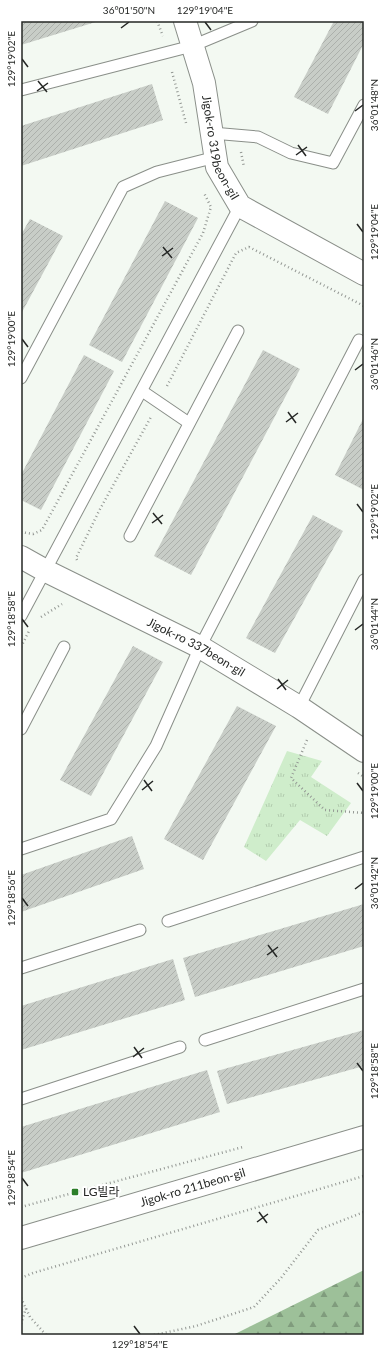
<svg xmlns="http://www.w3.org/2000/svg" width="385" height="1356" viewBox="0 0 385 1356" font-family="Lato,'Noto Sans KR',sans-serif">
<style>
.forest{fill:url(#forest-firs)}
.park{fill:url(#park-tufts)}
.building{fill:url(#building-hatch)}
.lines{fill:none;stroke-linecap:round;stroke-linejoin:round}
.service-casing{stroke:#8a8f89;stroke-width:13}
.minor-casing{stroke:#8a8f89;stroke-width:24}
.secondary-casing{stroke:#8a8f89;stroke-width:24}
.path{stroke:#949894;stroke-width:2.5;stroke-dasharray:1 3;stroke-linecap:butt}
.service{stroke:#fff;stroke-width:11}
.minor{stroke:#fff;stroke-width:22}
.secondary{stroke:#fff;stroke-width:22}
.ticks{fill:none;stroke:#252725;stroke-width:1.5}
.poi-dot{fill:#2d7f2a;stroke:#fff;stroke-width:1.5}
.labels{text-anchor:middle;stroke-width:4;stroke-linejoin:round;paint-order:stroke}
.street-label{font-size:12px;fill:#252725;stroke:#fff}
.poi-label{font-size:12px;fill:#252725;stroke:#fff;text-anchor:start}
.neatline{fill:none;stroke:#252725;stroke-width:1.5}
.ticks-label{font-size:10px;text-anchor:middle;fill:#252725}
</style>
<defs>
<pattern id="forest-firs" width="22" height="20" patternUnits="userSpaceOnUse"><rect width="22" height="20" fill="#9dc099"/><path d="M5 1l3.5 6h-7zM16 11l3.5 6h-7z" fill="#809c7d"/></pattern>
<pattern id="park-tufts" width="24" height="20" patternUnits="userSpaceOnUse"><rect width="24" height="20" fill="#cfedcb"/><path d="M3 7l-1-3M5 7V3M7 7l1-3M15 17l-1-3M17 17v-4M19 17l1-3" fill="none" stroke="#b2cbae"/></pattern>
<pattern id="building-hatch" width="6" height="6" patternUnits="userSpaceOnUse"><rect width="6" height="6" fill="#c8cdc7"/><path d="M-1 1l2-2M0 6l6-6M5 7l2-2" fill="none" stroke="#acb0ab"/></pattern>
</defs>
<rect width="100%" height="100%" fill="#f3f9f2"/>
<path class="forest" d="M362 1271H364V1335H233Z"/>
<path class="park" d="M287 751 322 761 311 777 351 803 327 836 300 820 266 861 244 847Z"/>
<g class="building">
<path d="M21 21H99L21 45Z"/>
<path d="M334 21H364V43L328 114 294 97Z"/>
<path d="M152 84 163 120 21 166V126Z"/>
<path d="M165 201 198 218 122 362 89 345Z"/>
<path d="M30 219 63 236 21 314V235Z"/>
<path d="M263 350 300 369 191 575 154 556Z"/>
<path d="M84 355 114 371 41 510 21 500V475Z"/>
<path d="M364 417V490L335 475Z"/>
<path d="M313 515 343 531 275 653 246 638Z"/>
<path d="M133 646 163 662 91 796 60 780Z"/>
<path d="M237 706 276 726 203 860 164 839Z"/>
<path d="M132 836 144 869 21 912V875Z"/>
<path d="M364 904V946L195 997 183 958Z"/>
<path d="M173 959 185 1000 21 1050V1006Z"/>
<path d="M364 1030V1066L227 1104 217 1071Z"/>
<path d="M207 1070 220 1112 21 1173V1127Z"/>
</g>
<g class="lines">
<g class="service-casing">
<g id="service">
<path d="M21 90 192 46 252 21"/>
<path d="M212 133 258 137 291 153 333 163 364 105"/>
<path d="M21 378 123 187 157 172 216 157"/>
<path d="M142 391 189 423"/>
<path d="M130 536 238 331"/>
<path d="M21 616 240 206"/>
<path d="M299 707 364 580"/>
<path d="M21 729 64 647"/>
<path d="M21 849 111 819 156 746 200 647 359 340"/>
<path d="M168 921 364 857"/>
<path d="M21 968 140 930"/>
<path d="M205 1040 364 989"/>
<path d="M21 1099 180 1047"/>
</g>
</g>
<g class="minor-casing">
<g id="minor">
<path id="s1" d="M185 21 204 83 217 167 240 206 364 274"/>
<path id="s2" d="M21 557 46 571 200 647 299 707 364 751"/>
</g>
</g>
<g class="secondary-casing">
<g id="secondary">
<path id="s3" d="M21 1238 364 1137"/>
</g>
</g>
<g class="path">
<path d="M157 21 163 36"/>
<path d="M172 72 186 123"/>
<path d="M241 152 244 167"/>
<path d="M167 386 236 253 249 247 364 306"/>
<path d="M21 532 33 534 42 530 203 233 211 207 204 193"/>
<path d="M77 560 76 558 99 511 151 417"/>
<path d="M41 617 62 604"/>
<path d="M21 647 29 631"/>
<path d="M307 740 291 778 325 810 364 813"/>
<path d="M358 773 364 777"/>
<path d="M21 1207 243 1147"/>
<path d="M21 1278 33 1273 364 1176"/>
<path d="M21 1298 30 1317 46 1335"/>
<path d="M21 1324 26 1308"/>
<path d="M154 1335 196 1326 254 1307 281 1278 318 1230 364 1212"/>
</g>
<use href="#service" class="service"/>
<use href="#minor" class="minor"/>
<use href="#secondary" class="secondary"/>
</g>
<path class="ticks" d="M205 22 211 30M121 28 129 22M22 59 28 67M38 81 47 92M37 91 48 83M355 111 363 105M298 145 306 156M296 155 307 147M357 224 363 232M163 247 172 258M162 256 173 248M22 339 28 347M355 370 363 364M288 412 296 423M286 422 298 413M357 504 363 512M153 513 162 524M152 523 163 515M22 619 28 627M355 630 363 624M278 679 286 690M277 689 288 680M144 780 152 791M357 783 363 791M142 790 153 781M355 889 363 883M22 898 28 906M268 945 277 957M267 955 278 947M134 1047 142 1058M133 1057 144 1048M357 1063 363 1071M22 1178 28 1186M259 1212 267 1223M257 1222 268 1214M134 1326 140 1334"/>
<rect class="poi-dot" x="71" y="1188" width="8" height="8" rx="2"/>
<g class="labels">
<g class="street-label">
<text dy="4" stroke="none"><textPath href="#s1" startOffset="132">Jigok-ro 319beon-gil</textPath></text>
<text dy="4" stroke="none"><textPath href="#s2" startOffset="197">Jigok-ro 337beon-gil</textPath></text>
<text dy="4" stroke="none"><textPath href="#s3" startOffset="179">Jigok-ro 211beon-gil</textPath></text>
</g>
<g class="poi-label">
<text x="83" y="1196">LG빌라</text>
</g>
</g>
<rect width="385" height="1356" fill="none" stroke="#ffffff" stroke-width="44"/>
<rect x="22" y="22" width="341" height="1312" class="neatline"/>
<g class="ticks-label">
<text x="129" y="14">36°01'50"N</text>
<text x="205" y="14">129°19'04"E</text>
<text transform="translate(11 59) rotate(-90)" y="4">129°19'02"E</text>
<text transform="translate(374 105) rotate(-90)" y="4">36°01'48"N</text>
<text transform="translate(374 232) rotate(-90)" y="4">129°19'04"E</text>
<text transform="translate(11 339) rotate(-90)" y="4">129°19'00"E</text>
<text transform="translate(374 364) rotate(-90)" y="4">36°01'46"N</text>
<text transform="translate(374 512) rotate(-90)" y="4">129°19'02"E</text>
<text transform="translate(11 619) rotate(-90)" y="4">129°18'58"E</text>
<text transform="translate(374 624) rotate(-90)" y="4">36°01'44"N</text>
<text transform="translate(374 791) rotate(-90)" y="4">129°19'00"E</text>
<text transform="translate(374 883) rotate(-90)" y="4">36°01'42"N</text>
<text transform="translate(11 898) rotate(-90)" y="4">129°18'56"E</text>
<text transform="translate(374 1071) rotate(-90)" y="4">129°18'58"E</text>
<text transform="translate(11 1178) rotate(-90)" y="4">129°18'54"E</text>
<text x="140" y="1348">129°18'54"E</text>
</g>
</svg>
